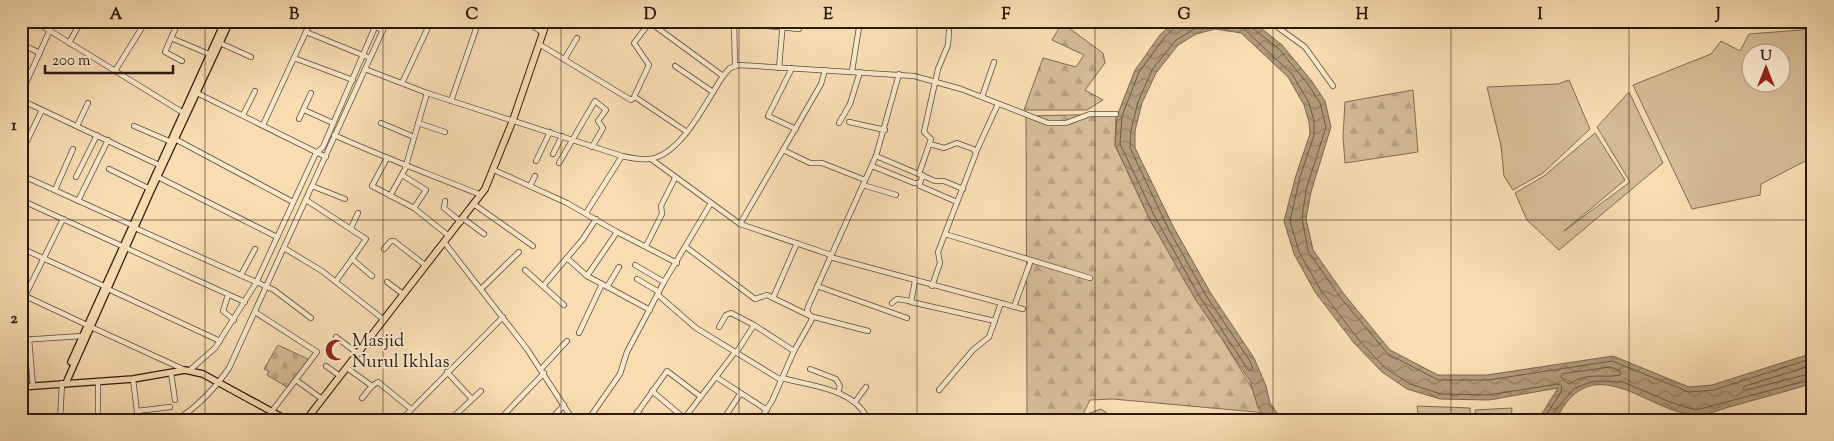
<svg xmlns="http://www.w3.org/2000/svg" width="1834" height="441" viewBox="0 0 1834 441" font-family="'Sorts Mill Goudy',serif">
<style>
.green{fill:#d5bc97;stroke:#806b52;fill-rule:evenodd}
.forest{fill:url(#forest-firs);stroke:#806b52}
.cemetery{fill:url(#cemetery-stones);stroke:#806b52}
.water{fill:url(#water-waves);stroke:#7c674e}
.lines{fill:none;stroke-linecap:round;stroke-linejoin:round}
.shore{stroke:#6e5a43;stroke-width:1}
.minor-casing{stroke:#5e4b36;stroke-width:6}
.major-casing{stroke:#2a1a0c;stroke-width:8}
.highway-casing{stroke:#2a1a0c;stroke-width:8}
.minor{stroke:#fae9ce;stroke-width:4.5}
.major{stroke:#f8ddb3;stroke-width:5.5}
.highway{stroke:#f8ddb3;stroke-width:6}
.grid{fill:none;stroke:#2a1a0c;stroke-width:1;stroke-opacity:0.55}
.labels{text-anchor:middle;stroke-width:4;stroke-linejoin:round;paint-order:stroke}
.poi-label{font-size:18px;fill:#2a1a0c;stroke:#fae9ce;text-anchor:start}
.neatline{fill:none;stroke:#2a1a0c;stroke-width:2}
.grid-label{font-size:16px;text-anchor:middle;font-weight:bold;fill:#2a1a0c}
</style>
<defs>
<pattern id="forest-firs" width="22" height="20" patternUnits="userSpaceOnUse" patternTransform="scale(1.25)"><rect width="22" height="20" fill="#d5bc97"/><path d="M5 1l3.5 6h-7zM16 11l3.5 6h-7z" fill="#b7a181"/></pattern>
<pattern id="cemetery-stones" width="16" height="16" patternUnits="userSpaceOnUse" patternTransform="scale(1.25)"><rect width="16" height="16" fill="#d5bc97"/><path d="M2 7V4a2 2 0 0 1 4 0v3zM10 15v-3a2 2 0 0 1 4 0v3z" fill="#b7a181"/></pattern>
<pattern id="water-waves" width="16" height="10" patternUnits="userSpaceOnUse" patternTransform="scale(1.25)"><rect width="16" height="10" fill="#b29b7a"/><path d="M0 5q4-4 8 0t8 0" fill="none" stroke="#917e62"/></pattern>
</defs>
<rect width="100%" height="100%" fill="#f8ddb3"/>
<filter id="stains"><feTurbulence type="fractalNoise" baseFrequency=".004" numOctaves="4"/><feColorMatrix values="0 0 0 0 .2 0 0 0 0 .09 0 0 0 0 .02 0 0 0 .5 -.17"/></filter>
<radialGradient id="worn" r=".72"><stop offset=".6" stop-color="#630" stop-opacity="0"/><stop offset="1" stop-color="#630" stop-opacity=".3"/></radialGradient>
<g class="green">
<path d="M1813 29V157L1761 184 1760 195 1692 209 1633 85 1711 54 1721 41 1740 51 1749 34ZM1752 52H1782V82H1752Z"/>
<path d="M1569 80 1590 129 1543 173 1513 190 1504 176 1501 146 1487 87 1558 84Z"/>
<path d="M1629 92 1663 163 1559 250 1527 220 1515 193 1544 176 1595 133 1625 180 1564 231 1630 182 1597 127Z"/>
<path d="M1417 406 1470 408 1471 420H1419Z"/>
<path d="M1512 408 1511 420H1476L1475 410Z"/>
</g>
<g class="forest">
<path d="M1062 23 1103 53 1105 63 1085 90 1103 100 1087 110H1024L1043 58 1076 67 1084 55 1052 40Z"/>
<path d="M1413 90 1418 152 1345 163 1343 137 1345 102Z"/>
<path d="M1116 114 1115 145 1150 220 1267 413 1113 399 1090 400 1082 416 1101 409 1117 420H1083L1081 417 1076 420H1027L1026 116Z"/>
</g>
<path class="cemetery" d="M278 345 310 360 287 387 267 375 269 371 264 369Z"/>
<g class="water">
<path d="M1174 21H1252L1282 45 1311 80 1325 101 1331 127 1311 192 1306 219 1313 250 1344 294 1390 350 1438 375H1487L1613 356 1689 387 1712 385 1813 353V383C1785 392 1757 399 1729 407 1719 410 1706 416 1695 415 1647 412 1592 345 1556 420H1538L1558 388 1489 400 1440 399 1407 389 1382 372 1354 343 1315 292 1294 254 1284 221 1296 175 1310 134 1309 122 1304 105 1288 77 1241 33 1215 29 1196 34 1178 45 1156 73 1142 103 1135 131V148L1174 228 1210 292 1254 358 1266 386 1270 403 1282 420H1268L1258 408 1250 381 1194 297 1150 220 1115 145 1117 116 1135 70 1160 35Z"/>
<path d="M1715 21H1813V25L1742 24Z"/>
</g>
<g class="lines">
<g class="shore">
<path d="M1177 21 1176 26 1164 38 1139 72 1122 116 1120 144 1155 217 1198 294 1249 371 1253 369 1250 361 1205 294 1169 230 1130 148 1131 130 1138 102 1152 70 1175 41 1194 29 1214 24 1244 29 1292 74 1309 103 1314 121V135L1300 177 1290 221 1299 252 1320 289 1358 339 1385 368 1410 384 1441 394 1488 395 1558 384 1562 387 1561 392 1543 420"/>
<path d="M1249 21 1251 27 1279 49 1307 83 1320 103 1326 127 1306 190 1302 218 1308 251 1340 297 1388 354 1438 380H1488L1612 361 1689 392 1714 390 1813 358"/>
<path d="M1813 365 1745 386 1743 389 1746 390 1813 373"/>
<path d="M1611 367 1620 371V375C1598 379 1591 371 1569 384L1561 377 1563 374Z"/>
<path d="M1552 420 1555 410 1575 388 1594 381 1623 382 1670 402 1696 410 1813 379"/>
</g>
<g class="minor-casing">
<g id="minor">
<path d="M34 21 182 112"/>
<path d="M358 21 383 30"/>
<path d="M526 21 543 33"/>
<path d="M648 21 723 76"/>
<path d="M734 21 735 66"/>
<path d="M949 21 984 23"/>
<path d="M1269 21 1305 47 1333 86"/>
<path d="M195 22V21"/>
<path d="M757 25 799 29 801 21"/>
<path d="M176 27 165 52 182 61"/>
<path d="M306 32 370 58"/>
<path d="M171 38 209 54"/>
<path d="M69 43 81 21"/>
<path d="M220 43 251 57"/>
<path d="M21 44 40 53"/>
<path d="M539 44 631 100 635 97 687 132"/>
<path d="M294 58 353 80"/>
<path d="M565 58 577 38"/>
<path d="M675 66 713 92"/>
<path d="M779 68 783 21"/>
<path d="M792 68 768 116 796 129"/>
<path d="M365 69 427 93 622 156C631 158 640 160 649 159 681 156 707 100 723 76L730 68 739 65 914 76 961 89 1048 123H1066L1090 114H1116"/>
<path d="M825 70 821 84 783 150 810 163H822L865 180"/>
<path d="M115 71 146 21"/>
<path d="M852 71 860 21"/>
<path d="M402 83 431 21"/>
<path d="M197 93 326 157"/>
<path d="M21 94 54 21"/>
<path d="M634 97 649 65 634 43 650 22"/>
<path d="M982 97 994 62"/>
<path d="M21 100 159 165"/>
<path d="M451 101 476 29"/>
<path d="M304 110 333 123"/>
<path d="M243 115 255 91"/>
<path d="M299 119 311 93"/>
<path d="M849 122 885 130"/>
<path d="M381 123 414 137"/>
<path d="M418 123 445 132"/>
<path d="M839 123 850 104 860 72"/>
<path d="M263 125 311 21"/>
<path d="M77 126 88 103"/>
<path d="M134 126 169 141"/>
<path d="M334 135C382 157 432 175 481 195"/>
<path d="M175 139 293 202"/>
<path d="M930 144 944 148 957 143 973 149 976 153 938 252 940 263 932 286"/>
<path d="M25 145 42 110"/>
<path d="M976 152 998 104"/>
<path d="M553 154 562 136"/>
<path d="M876 156 935 181H944L963 189"/>
<path d="M387 158 372 186 414 208 449 236"/>
<path d="M651 159 740 224 831 255"/>
<path d="M536 161 550 132"/>
<path d="M559 163 595 101 606 110 598 121 603 128 592 147"/>
<path d="M872 166 914 183H920L923 175"/>
<path d="M109 169 148 188"/>
<path d="M494 170 567 203 617 232 677 263"/>
<path d="M919 174 931 139 924 132 938 69 948 45 949 31"/>
<path d="M21 175 132 225"/>
<path d="M402 175 426 190 414 208"/>
<path d="M76 177 97 135"/>
<path d="M158 177 277 237"/>
<path d="M919 184 920 186 957 202"/>
<path d="M863 185 896 195"/>
<path d="M312 186 345 199"/>
<path d="M530 186 535 176"/>
<path d="M55 190 73 149"/>
<path d="M390 196 405 169 427 93"/>
<path d="M21 200 122 246"/>
<path d="M306 200 366 239 352 259 372 276"/>
<path d="M78 201 108 140"/>
<path d="M445 201 444 208 461 222"/>
<path d="M475 205 533 246"/>
<path d="M586 213 622 156"/>
<path d="M464 219 484 234"/>
<path d="M740 224 783 150"/>
<path d="M135 228 274 290 311 318"/>
<path d="M351 228 358 213"/>
<path d="M945 234 1090 278"/>
<path d="M444 242 527 349 573 420"/>
<path d="M646 246 662 214 661 206 675 178"/>
<path d="M686 247 755 299 767 295 810 316 868 331"/>
<path d="M21 248 104 286"/>
<path d="M126 248 245 302"/>
<path d="M284 248 322 271 383 319"/>
<path d="M384 249 391 241H394L425 265"/>
<path d="M830 257 1023 309"/>
<path d="M567 258 587 276 602 284"/>
<path d="M635 265 664 282"/>
<path d="M525 270 564 305"/>
<path d="M241 275 255 249"/>
<path d="M587 276 617 232"/>
<path d="M637 279 659 292"/>
<path d="M336 281 352 259"/>
<path d="M915 281 911 302 995 321"/>
<path d="M387 282 403 294"/>
<path d="M543 286 583 239 596 219"/>
<path d="M817 286 907 318"/>
<path d="M607 287 619 267"/>
<path d="M108 289 220 341"/>
<path d="M481 289 519 252"/>
<path d="M21 294 87 325"/>
<path d="M228 295 223 311 234 320"/>
<path d="M658 295 696 328 781 380"/>
<path d="M25 296 63 219"/>
<path d="M773 298 797 243"/>
<path d="M892 303 897 299 910 301"/>
<path d="M1014 307 1031 260"/>
<path d="M255 312 317 352 272 411"/>
<path d="M91 327 185 370"/>
<path d="M719 327 726 315 731 313 754 325 794 351"/>
<path d="M579 333 602 284 650 310"/>
<path d="M336 337 357 353"/>
<path d="M29 339 33 386"/>
<path d="M21 340 82 336"/>
<path d="M736 353 754 325"/>
<path d="M21 365 31 364"/>
<path d="M326 366 340 376"/>
<path d="M347 368 372 386 378 382 411 409"/>
<path d="M541 369 567 341"/>
<path d="M810 369 836 379 840 386 838 393"/>
<path d="M190 370 215 348 256 283 316 153 323 147 375 27"/>
<path d="M447 372 472 399"/>
<path d="M171 373 175 400"/>
<path d="M716 377 767 410"/>
<path d="M782 378C810 386 853 388 867 418"/>
<path d="M133 379 138 420"/>
<path d="M296 380 322 399"/>
<path d="M939 390 973 350 989 337 1001 303"/>
<path d="M652 391 684 418"/>
<path d="M362 398 372 386"/>
<path d="M855 402 866 387"/>
<path d="M137 411 170 407"/>
<path d="M637 412 646 420"/>
<path d="M98 415V382"/>
<path d="M184 415 192 420"/>
<path d="M60 420 62 383"/>
<path d="M177 420C198 406 215 389 229 368L387 21"/>
<path d="M401 420 503 317"/>
<path d="M450 420 481 391"/>
<path d="M499 420 544 373"/>
<path d="M550 420 564 405"/>
<path d="M588 420 620 374 627 352 664 282 711 203"/>
<path d="M632 420 667 371 700 396"/>
<path d="M683 420 735 352"/>
<path d="M723 420 740 394"/>
<path d="M760 420 772 401 794 351 811 321 812 318 807 311 808 307 876 156 899 74"/>
</g>
</g>
<g class="major-casing">
<g id="major">
<path d="M71 362 225 21"/>
<path d="M66 383 150 193 230 21"/>
<path d="M21 387 133 379 185 370 203 374 287 420"/>
</g>
</g>
<g class="highway-casing">
<path id="highway" d="M306 420 485 189 513 120 547 21"/>
</g>
<use href="#minor" class="minor"/>
<use href="#major" class="major"/>
<use href="#highway" class="highway"/>
</g>
<path class="grid" d="M205 21V420M383 21V420M561 21V420M739 21V420M917 21V420M1095 21V420M1273 21V420M1451 21V420M1629 21V420M21 220H1813"/>
<defs>
<g id="mosque-bare" transform="scale(1.725)"><path d="M3.5-4.9A6 6 0 1 0 3.5 4.9A5 5 0 1 1 3.5-4.9Z" fill="#8f2418" stroke="#fae9ce" stroke-width="2.5" paint-order="stroke"/></g>
</defs>
<g fill-rule="evenodd">
<use href="#mosque-bare" x="336" y="350"/>
</g>
<g class="labels">
<g class="poi-label">
<text x="352" y="346">Masjid<tspan x="352" dy="21">Nurul Ikhlas</tspan></text>
</g>
</g>
<rect width="1834" height="441" fill="none" stroke="#f8ddb3" stroke-width="55"/>
<g transform="translate(1766 68)"><circle r="24" fill="#fae9ce" stroke="#a79680"/>
<path d="M0-4L9 19L0 12L-9 19Z" fill="#8f2418"/>
<text y="-8" font-size="14" font-weight="bold" text-anchor="middle" fill="#2a1a0c">U</text>
</g>
<path d="M45 65v8h128v-8" fill="none" stroke="#2a1a0c" stroke-width="2.5"/>
<text x="52" y="65" font-size="15" fill="#2a1a0c" stroke="#fae9ce" stroke-width="4" paint-order="stroke">200 m</text>
<rect x="28" y="28" width="1778" height="386" class="neatline"/>
<g class="grid-label">
<text x="116" y="19">A</text>
<text x="294" y="19">B</text>
<text x="472" y="19">C</text>
<text x="650" y="19">D</text>
<text x="828" y="19">E</text>
<text x="1006" y="19">F</text>
<text x="1184" y="19">G</text>
<text x="1362" y="19">H</text>
<text x="1540" y="19">I</text>
<text x="1718" y="19">J</text>
<text x="14" y="130">1</text>
<text x="14" y="323">2</text>
</g>
<rect width="100%" height="100%" filter="url(#stains)"/>
<rect width="100%" height="100%" fill="url(#worn)"/>
</svg>
